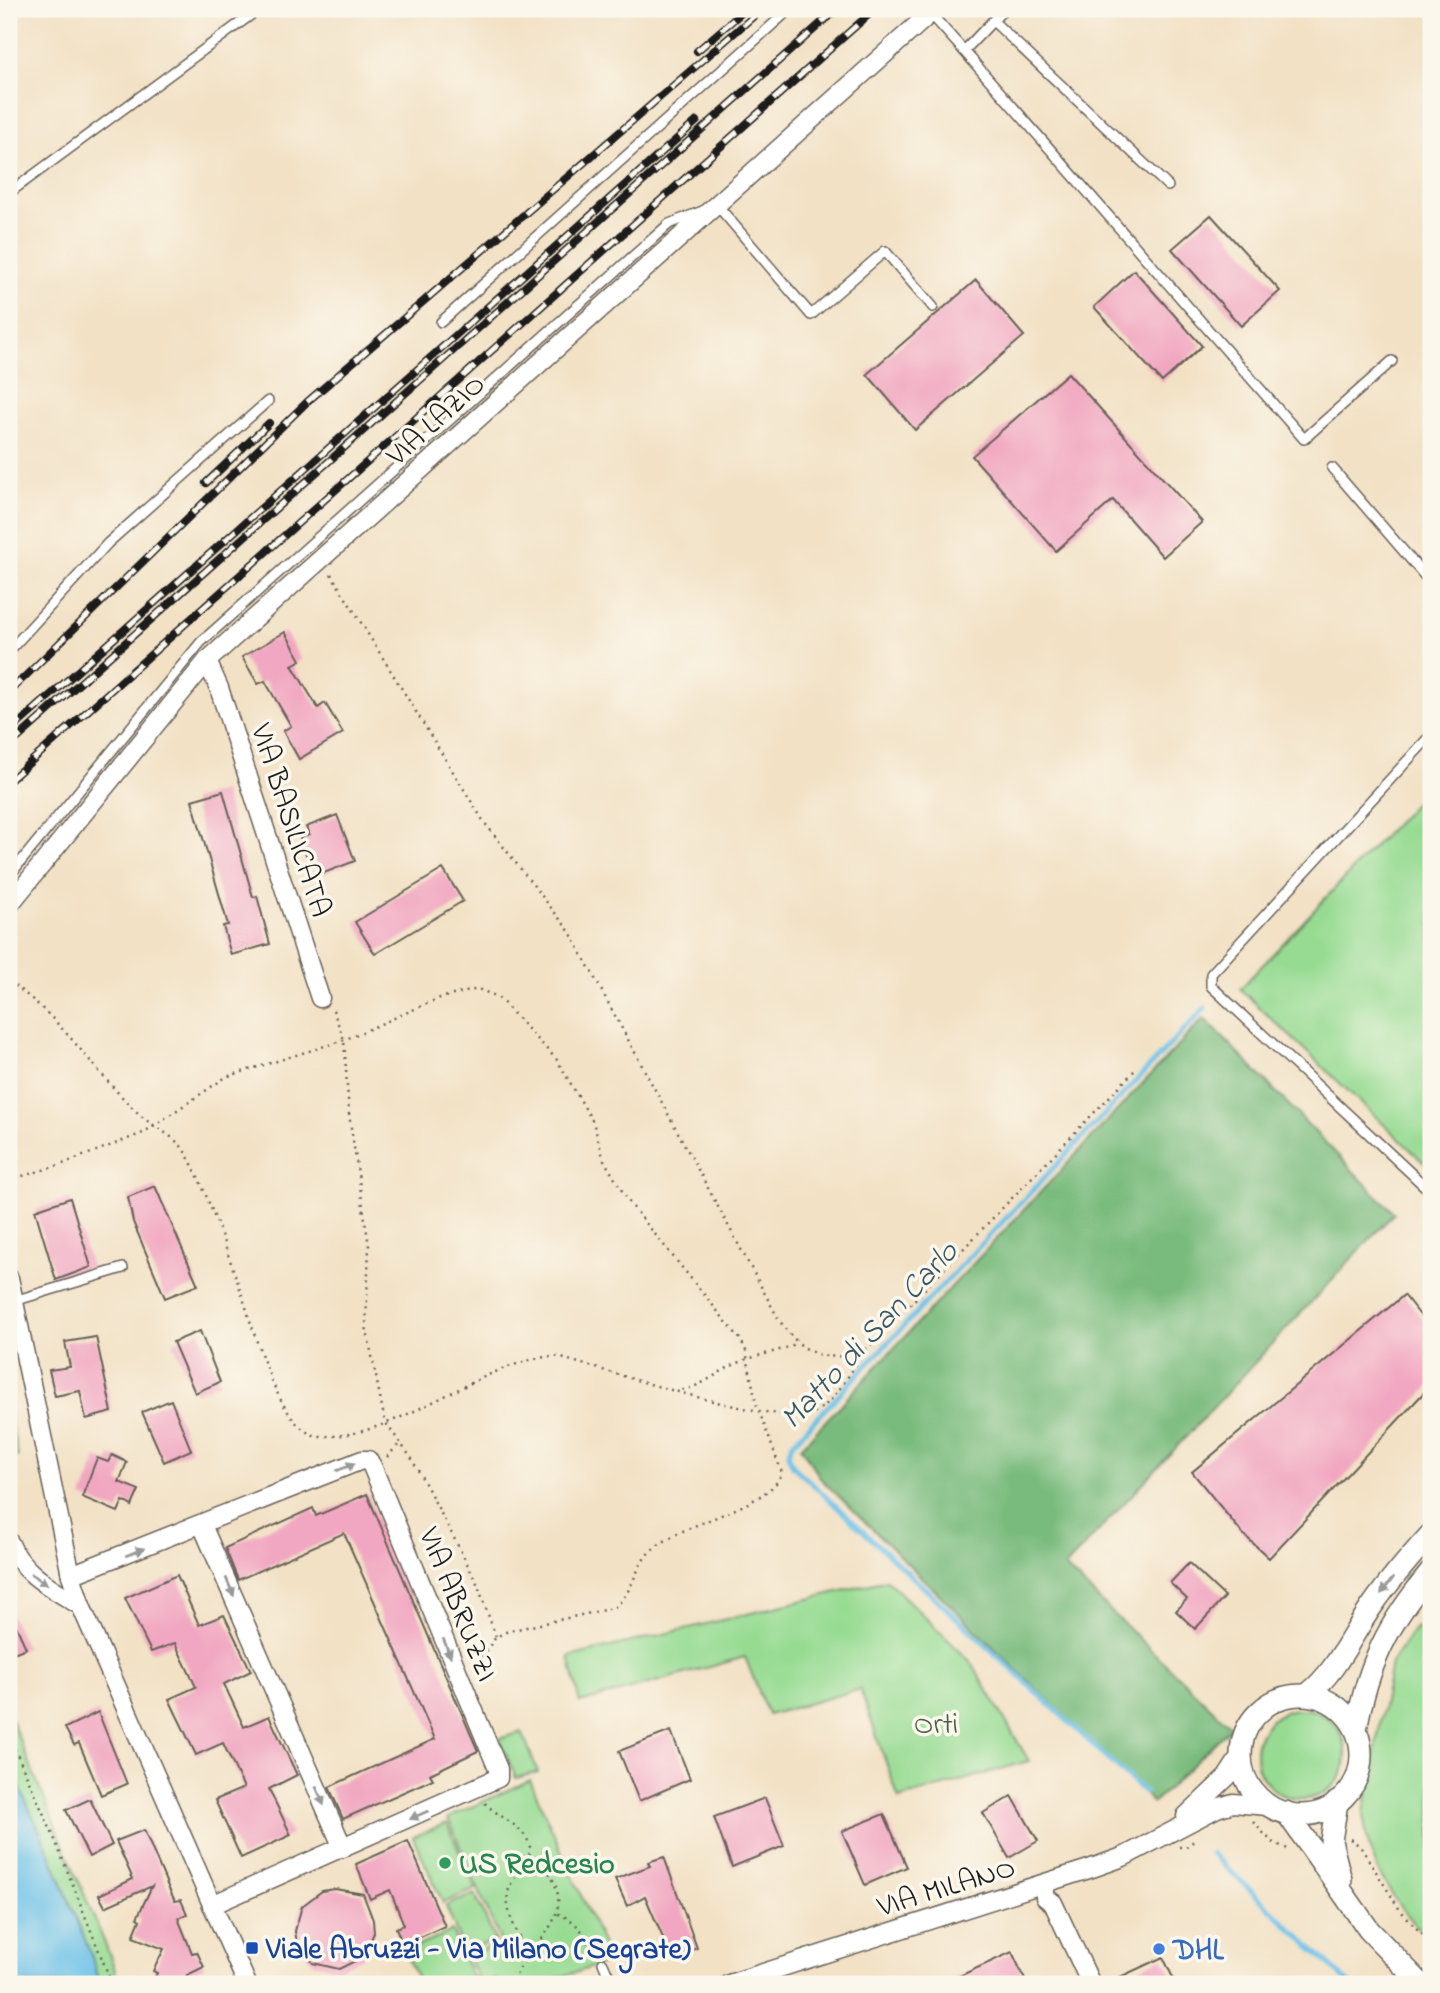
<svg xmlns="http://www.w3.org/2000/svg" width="1440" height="1993" viewBox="0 0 1440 1993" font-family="'Indie Flower',sans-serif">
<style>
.green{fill:#97db93;stroke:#5a7c58;stroke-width:2}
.forest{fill:#79bb7d;stroke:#4a6c4c;stroke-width:2}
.water{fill:#6cc1e8;stroke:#446e82;stroke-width:2}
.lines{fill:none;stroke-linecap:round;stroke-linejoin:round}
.stream{stroke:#6cc1e8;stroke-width:5}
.building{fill:#f1a7c1}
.service-casing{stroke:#676157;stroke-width:12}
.minor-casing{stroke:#676157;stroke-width:21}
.tertiary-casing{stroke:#676157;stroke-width:24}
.path{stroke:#676157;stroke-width:2.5;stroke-dasharray:2 5;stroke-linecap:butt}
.service{stroke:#fff;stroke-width:9}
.minor{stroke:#fff;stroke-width:18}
.tertiary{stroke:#fff;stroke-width:21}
.rail-casing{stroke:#1c1c1c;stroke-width:8}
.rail{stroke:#fbf7ec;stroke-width:5;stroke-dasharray:16;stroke-linecap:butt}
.oneway{fill:#999}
.leisure-dot{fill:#2e9e5b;stroke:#fbf7ec;stroke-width:2.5}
.transit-dot{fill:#1a4fb4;stroke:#fbf7ec;stroke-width:2.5}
.shop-dot{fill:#3f7fe0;stroke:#fbf7ec;stroke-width:2.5}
.labels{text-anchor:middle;stroke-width:7;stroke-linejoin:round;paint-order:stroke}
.street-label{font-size:30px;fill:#1c1c1c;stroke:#fbf7ec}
.park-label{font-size:30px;fill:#475f46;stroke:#fbf7ec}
.leisure-label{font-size:30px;font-weight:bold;fill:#27864d;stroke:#fbf7ec;text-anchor:start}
.transit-label{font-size:30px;font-weight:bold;fill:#164399;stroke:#fbf7ec;text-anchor:start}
.shop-label{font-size:30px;font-weight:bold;fill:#366cbe;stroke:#fbf7ec;text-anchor:start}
.water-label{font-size:32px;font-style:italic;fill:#385663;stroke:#fbf7ec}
</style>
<rect width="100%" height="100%" fill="#fbf7ec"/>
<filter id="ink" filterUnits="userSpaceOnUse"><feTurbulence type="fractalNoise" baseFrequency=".0143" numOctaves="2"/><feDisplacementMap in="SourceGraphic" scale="14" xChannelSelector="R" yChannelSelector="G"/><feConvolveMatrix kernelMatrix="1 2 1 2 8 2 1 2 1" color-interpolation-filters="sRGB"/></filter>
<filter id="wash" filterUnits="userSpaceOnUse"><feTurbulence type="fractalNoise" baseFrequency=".00686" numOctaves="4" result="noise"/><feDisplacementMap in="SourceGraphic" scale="28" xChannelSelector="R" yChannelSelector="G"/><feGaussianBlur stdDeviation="1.57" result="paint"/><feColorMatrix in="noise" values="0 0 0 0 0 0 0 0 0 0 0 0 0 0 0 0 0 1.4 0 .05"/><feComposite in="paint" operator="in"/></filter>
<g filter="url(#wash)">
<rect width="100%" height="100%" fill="#f2e1c5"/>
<g class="green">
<path d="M1431 786V1169L1240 989Z"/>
<path d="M9 1412 18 1456 9 1460Z"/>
<path d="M1431 1548V1560L1408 1584 1403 1579Z"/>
<path d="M887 1580 971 1662 1029 1761 899 1799 860 1689 768 1715 745 1657 580 1703 569 1657Z"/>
<path d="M1416 1627 1431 1638V1940C1396 1908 1365 1862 1364 1813L1391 1663Z"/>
<circle cx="1301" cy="1754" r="45"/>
<path d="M9 1715 111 1958 119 1984H9Z"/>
<path d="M522 1732 538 1772 516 1778 499 1739Z"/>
<path d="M530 1780 610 1961C582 1971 520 1993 494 1979L480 1984 468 1957 501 1942 448 1818Z"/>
<path d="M447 1823 476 1889 443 1903 413 1837Z"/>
<path d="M475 1894 495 1940 465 1953 446 1906Z"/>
<path d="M452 1931 475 1984H419L405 1952Z"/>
</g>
<path class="forest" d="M1204 1018 1394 1213 1065 1567 1231 1727 1153 1803 821 1479 801 1447Z"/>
<path class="water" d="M9 1764 51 1856 92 1957 99 1984H9Z"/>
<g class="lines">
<g class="stream">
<path d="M1145 1793 793 1466 788 1454 792 1444 1205 1008"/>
<path d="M1211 1853 1350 1984"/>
</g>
</g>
<g id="blocks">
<g class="building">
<path d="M1211 215 1280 291 1241 326 1172 249Z"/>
<path d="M1134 270 1202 346 1162 382 1094 307Z"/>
<path d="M976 280 1024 336 915 430 867 374Z"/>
<path d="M1068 373 1202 522 1163 557 1113 500 1056 551 972 456Z"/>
<path d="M285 632 301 660 292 665 318 708 325 703 343 733 299 759 283 731 291 726 265 681 258 684 242 657Z"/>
<path d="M223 791 253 897 257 896 270 944 231 955 223 926 228 925 192 800Z"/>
<path d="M337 815 355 861 324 873 319 862 310 865 300 838 309 834 306 827Z"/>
<path d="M443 869 463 901 375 954 355 922Z"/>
<path d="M155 1186 198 1285 165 1298 133 1222 128 1197Z"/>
<path d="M70 1198 91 1267 56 1280 35 1210Z"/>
<path d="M1404 1295 1431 1329V1385L1269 1558 1242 1533 1192 1472Z"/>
<path d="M200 1331 220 1382 195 1393 173 1342Z"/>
<path d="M96 1337 112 1412 86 1419 80 1391 55 1396 49 1370 70 1367 65 1342Z"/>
<path d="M171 1400 191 1450 164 1462 142 1412Z"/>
<path d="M112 1455 127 1462 119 1482 139 1490 132 1506 123 1501 118 1512 82 1497 97 1458 108 1462Z"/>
<path d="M367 1494 478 1751 430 1774 433 1779 343 1819 329 1787 435 1739 344 1533 238 1580 225 1548 313 1508 316 1516Z"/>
<path d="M1189 1563 1225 1597 1195 1629 1176 1611 1187 1599 1170 1583Z"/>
<path d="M177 1575 199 1625 224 1615 251 1671 224 1684 244 1727 269 1716 297 1775 269 1789 291 1835 241 1858 215 1800 244 1788 223 1743 196 1755 169 1699 196 1687 175 1643 151 1652 125 1598Z"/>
<path d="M9 1610 26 1648 9 1655Z"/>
<path d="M98 1712 127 1784 101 1795 79 1743 74 1745 65 1728Z"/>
<path d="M671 1731 690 1779 639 1801 619 1751Z"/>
<path d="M1012 1796 1038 1841 1009 1858 983 1813Z"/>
<path d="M765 1798 784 1846 732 1867 714 1817Z"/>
<path d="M90 1799 112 1845 89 1857 66 1810Z"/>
<path d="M884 1814 907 1867 865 1885 842 1831Z"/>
<path d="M144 1830 169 1889 175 1901 181 1900 187 1914 178 1918 192 1953 197 1952 204 1967 187 1975 182 1984H152L157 1973 153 1971 164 1949 133 1937 140 1920 137 1918 152 1886 105 1907 99 1895 133 1879 116 1841Z"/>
<path d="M408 1841 445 1926 403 1945 396 1928 404 1925 390 1890 370 1899 356 1864Z"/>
<path d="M664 1857 697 1948 672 1959 645 1896 627 1906 615 1879 650 1866 648 1862Z"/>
<path d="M335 1889 363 1894 373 1920 374 1933 363 1957 339 1969 313 1963 297 1943 295 1931 302 1906 322 1891Z"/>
<path d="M1012 1952 1027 1984H942Z"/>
<path d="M1163 1957 1176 1984H1105Z"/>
</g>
</g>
</g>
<g filter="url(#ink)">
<use href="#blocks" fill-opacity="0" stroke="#676157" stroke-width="2"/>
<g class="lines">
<g class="service-casing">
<g id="service">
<path d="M1004 9 964 51 1304 439 1392 361"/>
<path d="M930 13 964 51"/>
<path d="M993 21 1168 186"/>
<path d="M9 193 259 9"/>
<path d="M714 207 717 205 811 315 885 251 933 307"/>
<path d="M441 322 790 9"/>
<path d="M1332 468 1431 583"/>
<path d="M9 651 108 543 268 401"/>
<path d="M1431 735 1211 974V986L1431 1192"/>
<path d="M9 876 201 642 669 224 700 212"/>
<path d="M14 1301 123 1268"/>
<path d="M603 1963 612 1984"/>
</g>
</g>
<g class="minor-casing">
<g id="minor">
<path d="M207 661 219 688 320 998"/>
<path d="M9 905 207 661 935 9"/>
<path d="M9 1278 71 1575 81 1606 247 1984"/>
<path d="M202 1525 343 1848"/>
<path d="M9 1542C23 1575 52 1588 81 1606"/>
<path d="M71 1575 362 1460H368L372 1466 498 1769V1778L212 1905"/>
<path d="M1186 1816 1227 1777 1242 1754"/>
<path d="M1045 1884V1897L1053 1903 1091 1984"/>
<path d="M729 1984 1092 1868 1123 1857 1217 1808 1233 1803 1268 1806"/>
</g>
</g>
<g class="tertiary-casing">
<g id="tertiary">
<path d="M1308 1694C1338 1670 1350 1637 1372 1606 1390 1580 1410 1557 1431 1534"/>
<circle cx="1301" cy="1755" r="60"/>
<path d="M1356 1729C1368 1664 1388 1623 1431 1572"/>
<path d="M1337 1802 1331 1841 1341 1880"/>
<path d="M1286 1812 1369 1930 1421 1984"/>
</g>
</g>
<g class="path">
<path d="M331 574 484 822 570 932 778 1318C801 1355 829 1367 869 1347L1137 1068"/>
<path d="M9 982C61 1016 94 1072 139 1114 152 1126 169 1133 181 1146 200 1170 227 1252 238 1283 251 1318 278 1435 320 1436 397 1440 476 1363 554 1356 602 1368 779 1429 815 1412 837 1401 851 1369 866 1350"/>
<path d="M333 1010 344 1040 349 1114 369 1246 366 1326 385 1422 412 1459 454 1538 477 1583 496 1637"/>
<path d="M9 1180 60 1165 143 1133 226 1077 344 1040 440 998 478 989 498 997 557 1060 593 1122 604 1160 628 1201 741 1340 746 1351 756 1403 782 1473C772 1502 704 1519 677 1534 668 1539 653 1547 647 1555 633 1573 632 1595 613 1608L508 1631 496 1637 474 1667"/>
<path d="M682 1390C704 1386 718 1371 738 1363 757 1354 778 1353 797 1343"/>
<path d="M387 1457 401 1442"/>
<path d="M9 1736 53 1835 112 1984"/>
<path d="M485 1803C497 1816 519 1824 527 1839 539 1858 511 1874 508 1893 505 1914 519 1936 528 1955L510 1984"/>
<path d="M1253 1822 1272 1842 1288 1849"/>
<path d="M1350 1839 1360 1846 1400 1910 1431 1944"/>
<path d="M1179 1847H1186L1195 1840"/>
<path d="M558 1914C579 1921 585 1935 593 1954"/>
<path d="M528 1955C548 1932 569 1909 552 1878 547 1868 540 1859 529 1855"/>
</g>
<use href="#service" class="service"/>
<use href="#minor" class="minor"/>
<use href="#tertiary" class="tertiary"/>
<g class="rail-casing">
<g id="rail">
<path d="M697 51 746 9"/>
<path d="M206 483 269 423"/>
<path d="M9 692 307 402 762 9"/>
<path d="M9 732 697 121"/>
<path d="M9 746 837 9"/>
<path d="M9 781 875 9"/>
</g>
</g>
<use href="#rail" class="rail"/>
</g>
<defs><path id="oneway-solid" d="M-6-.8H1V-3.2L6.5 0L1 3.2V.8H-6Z" transform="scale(1.75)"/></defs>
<g class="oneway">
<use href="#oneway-solid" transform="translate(346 1467) rotate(-22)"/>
<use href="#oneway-solid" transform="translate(135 1552) rotate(-22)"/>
<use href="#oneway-solid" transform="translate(39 1579) rotate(33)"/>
<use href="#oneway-solid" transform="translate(1387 1586) rotate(127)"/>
<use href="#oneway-solid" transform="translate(230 1587) rotate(67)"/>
<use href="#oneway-solid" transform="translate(447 1648) rotate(68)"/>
<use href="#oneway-solid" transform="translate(320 1796) rotate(67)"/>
<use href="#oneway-solid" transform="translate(419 1815) rotate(156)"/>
</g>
</g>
<circle class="leisure-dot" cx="445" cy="1863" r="7"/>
<rect class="transit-dot" x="245" y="1941" width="14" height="14" rx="3.5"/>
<circle class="shop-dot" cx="1159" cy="1949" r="7"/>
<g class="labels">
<g class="street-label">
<text transform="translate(435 419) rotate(-42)" y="10">VIA LAZIO</text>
<text transform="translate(292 820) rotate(72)" y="10">VIA BASILICATA</text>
<text transform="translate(459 1604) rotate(68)" y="10">VIA ABRUZZI</text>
<text transform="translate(946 1886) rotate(-17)" y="10">VIA MILANO</text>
</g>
<g class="park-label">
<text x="936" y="1733">Orti</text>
</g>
<g class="leisure-label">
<text x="459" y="1873">US Redcesio</text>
</g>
<g class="transit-label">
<text x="266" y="1958">Viale Abruzzi - Via Milano (Segrate)</text>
</g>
<g class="shop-label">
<text x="1173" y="1959">DHL</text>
</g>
<g class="water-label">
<text transform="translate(868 1334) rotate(-47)" y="11">Matto di San Carlo</text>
</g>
</g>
<rect width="1440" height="1993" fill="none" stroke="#fbf7ec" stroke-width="35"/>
</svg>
